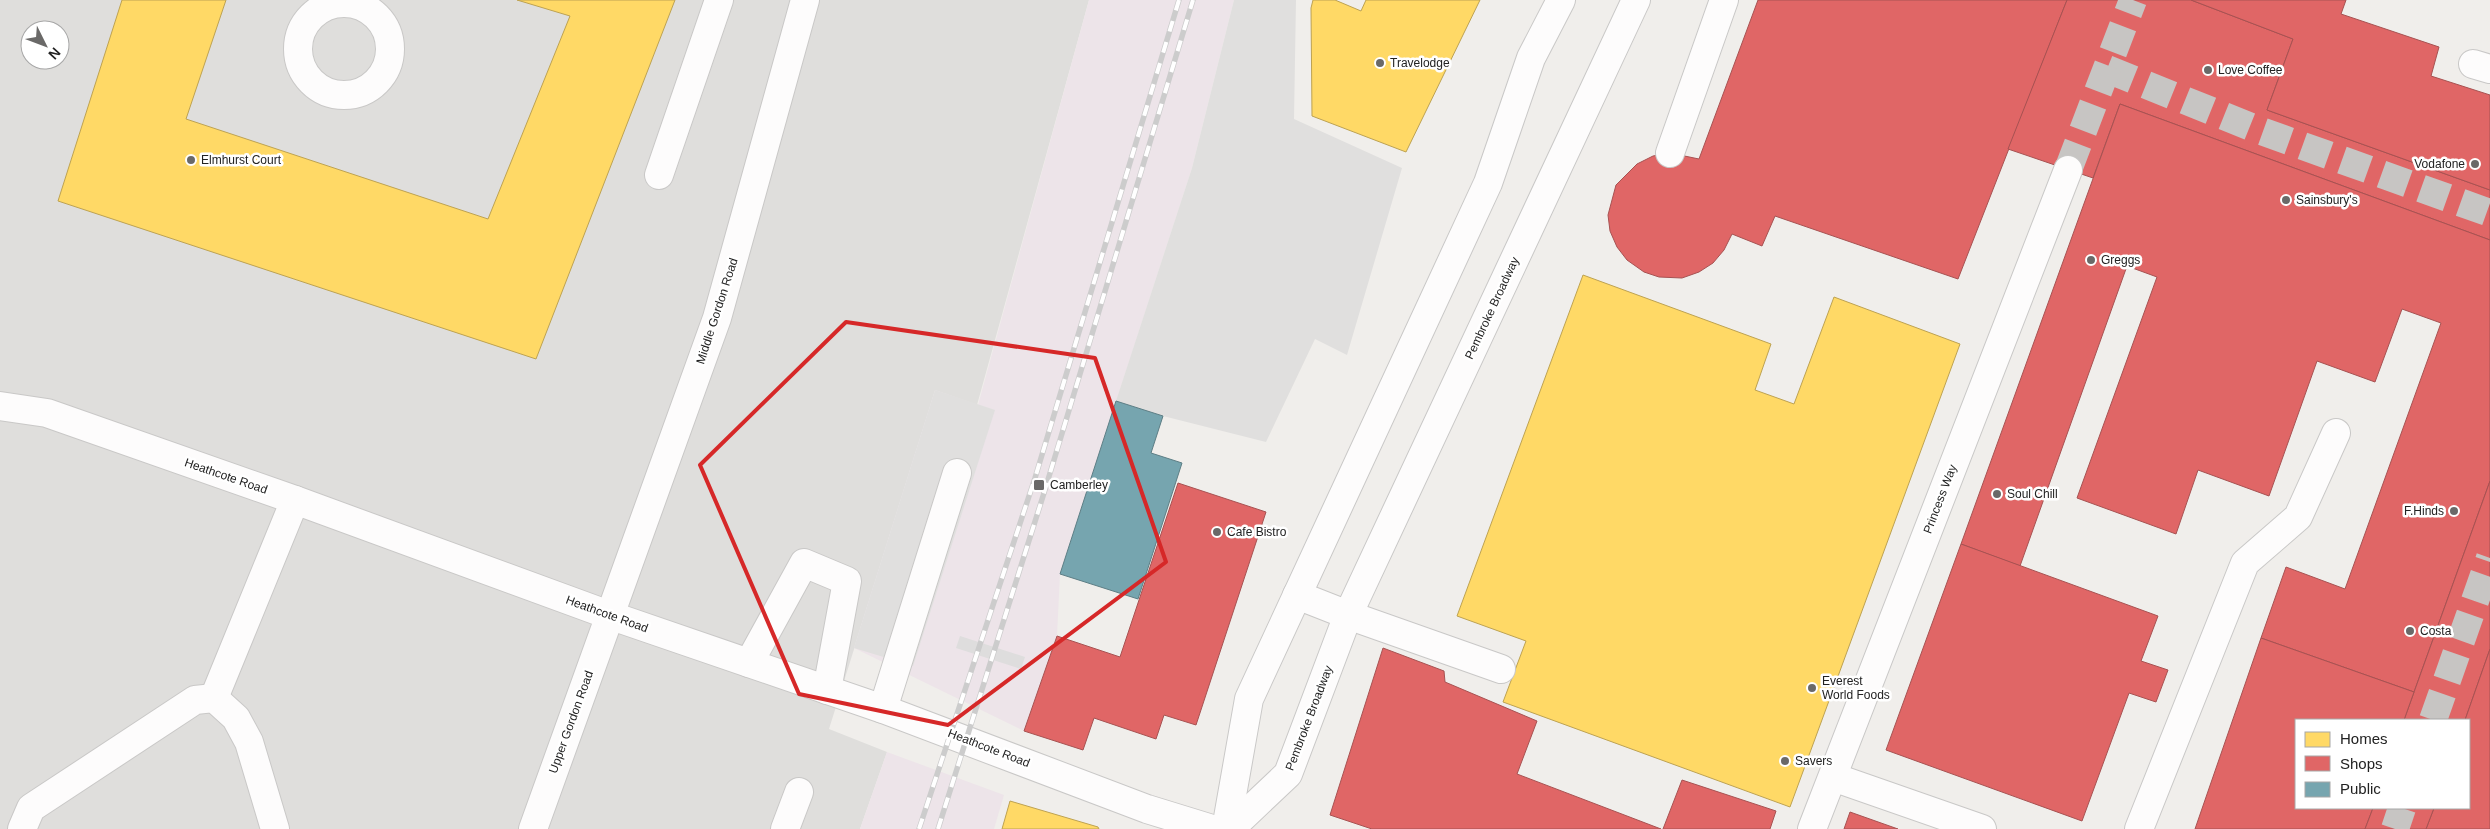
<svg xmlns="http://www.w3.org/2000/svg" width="2490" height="829" viewBox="0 0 2490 829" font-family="Helvetica,sans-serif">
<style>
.residential{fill:#dfdedc;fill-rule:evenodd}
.industrial{fill:#ede4e9}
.parking{fill:#e0dfde}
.pier{fill:#dedddd}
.homes{fill:#ffd966;stroke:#bda252}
.shops{fill:#e06666;stroke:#a75252}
.public{fill:#76a5af;stroke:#5d7e85}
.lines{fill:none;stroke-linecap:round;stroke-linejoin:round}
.minor-tunnel{stroke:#c7c5c3;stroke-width:28;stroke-dasharray:28 14;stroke-linecap:butt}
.minor-casing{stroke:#c9c8c7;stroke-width:30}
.minor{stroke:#fdfcfc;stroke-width:28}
.rail-casing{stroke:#ccc;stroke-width:5.5}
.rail{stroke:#fff;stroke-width:4;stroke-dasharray:11;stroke-linecap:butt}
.marked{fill:none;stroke:#d62828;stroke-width:4;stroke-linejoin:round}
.poi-dot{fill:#6a6968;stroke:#fff;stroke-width:2}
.labels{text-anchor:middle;stroke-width:5;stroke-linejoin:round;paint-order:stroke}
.poi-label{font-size:12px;fill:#222;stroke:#fff;text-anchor:start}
.street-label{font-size:12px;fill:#222;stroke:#fff}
</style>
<rect width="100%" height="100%" fill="#f0eeeb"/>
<path class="residential" d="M0 0H1089L977 405 935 391 829 729 887 752 860 829H0ZM30 30H60V60H30Z"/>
<g class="industrial">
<path d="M1089 0H1234L1192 168 1060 574 1057 636 1024 731 854 648 935 390 978 405Z"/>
<path d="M887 752 1004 795 994 829H860Z"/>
</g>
<g class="parking">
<path d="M1234 0H1296L1294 119 1402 168 1347 355 1315 339 1266 442 1163 416 1116 401 1192 168Z"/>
<path d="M935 390 995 410 913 666 854 648Z"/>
</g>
<path class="pier" d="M960 636 1025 657 1021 669 956 648Z"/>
<g class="homes">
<path d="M122 0H226L186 119 488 219 570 16 517 0H675L536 359 58 201Z"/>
<path d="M1313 0H1335L1361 11 1366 0H1480L1406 152 1312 116 1311 8Z"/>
<path d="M1583 275 1771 344 1755 390 1794 404 1834 297 1960 344 1790 807 1503 702 1526 641 1457 616Z"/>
<path d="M1010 801 1098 827 1099 829H1002Z"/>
</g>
<g class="shops">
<path d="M1758 0H2067L1958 279 1775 216 1762 246 1732 234 1724 250 1713 263 1699 272 1682 278 1659 277 1644 272 1627 260 1617 247 1610 231 1608 215 1616 185 1637 164 1653 156 1670 153 1699 159Z"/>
<path d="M2067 0H2191L2293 39 2267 110 2490 190V240L2120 104 2093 178 2008 149Z"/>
<path d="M2191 0H2346L2341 14 2439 47 2431 76 2490 95V190L2267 110 2293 39Z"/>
<path d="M2120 104 2490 240V481L2414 692 2261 638 2286 567 2345 589 2441 323 2402 309 2375 382 2317 361 2269 496 2198 470 2176 534 2077 498 2157 277 2127 266 2020 566 1961 544Z"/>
<path d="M2490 481V649L2465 720H2404Z"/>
<path d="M1178 483 1266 512 1196 725 1164 715 1156 739 1094 718 1083 750 1024 731 1057 636 1120 657Z"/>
<path d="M1961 544 2158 616 2141 661 2168 670 2156 702 2129 693 2082 821 1886 750Z"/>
<path d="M2261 638 2414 692 2404 720H2296V808H2373L2365 829H2195Z"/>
<path d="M1383 648 1444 671 1445 682 1537 721 1517 774 1661 829H1372L1330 815Z"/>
<path d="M2490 649V829H2426L2434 808H2469V720H2465Z"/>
<path d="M1682 780 1776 811 1770 829H1663Z"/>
<path d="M2373 808H2434L2426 829H2365Z"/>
<path d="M1850 812 1898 829H1844Z"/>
</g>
<path class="public" d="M1116 401 1163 416 1151 453 1182 463 1138 599 1060 574Z"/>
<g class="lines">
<g class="minor-tunnel">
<path d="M2107 69 2261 131 2490 213"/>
<path d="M2068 170 2133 0"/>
<path d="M2433 720 2490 558"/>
<path d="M2395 829 2402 808"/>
</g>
<g class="minor-casing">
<g id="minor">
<circle cx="344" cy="49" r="46"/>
<path d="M2473 64 2490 69"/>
<path d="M1670 153 1724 0"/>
<path d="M659 175 719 0"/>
<path d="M0 406 47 413 295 500 609 615 883 709 1147 809 1212 829"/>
<path d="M1297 595 1348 615 1501 669"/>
<path d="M749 663 804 563 847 581 827 690"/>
<path d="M214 698 295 500"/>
<path d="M883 709 957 473"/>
<path d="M1833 777 1982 829"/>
<path d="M22 829 31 808 195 700 214 698 236 718 249 742 275 829"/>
<path d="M533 829 717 318 805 0"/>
<path d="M785 829 799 792"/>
<path d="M1226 829 1249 699 1488 183 1531 58 1561 0"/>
<path d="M1230 829 1288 774 1348 615 1636 0"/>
<path d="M1812 829 2068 170"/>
<path d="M2139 829 2245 563 2298 517 2336 433"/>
</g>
</g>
<use href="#minor" class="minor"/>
<g class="rail-casing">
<g id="rail">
<path d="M919 829 1035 478 1179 0"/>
<path d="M938 829 1044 493 1193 0"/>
</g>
</g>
<use href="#rail" class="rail"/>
</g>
<path class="marked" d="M846 322 1095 358 1166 562 948 725 799 694 700 465Z"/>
<g class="poi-dot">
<circle cx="1380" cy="63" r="5"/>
<circle cx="2208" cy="70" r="5"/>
<circle cx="191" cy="160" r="5"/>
<circle cx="2475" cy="164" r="5"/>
<circle cx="2286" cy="200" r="5"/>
<circle cx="2091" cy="260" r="5"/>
<rect x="1033" y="479" width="12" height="12" rx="2.5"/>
<circle cx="1997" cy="494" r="5"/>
<circle cx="2454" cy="511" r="5"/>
<circle cx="1217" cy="532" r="5"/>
<circle cx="2410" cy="631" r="5"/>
<circle cx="1812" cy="688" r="5"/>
<circle cx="1785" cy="761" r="5"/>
</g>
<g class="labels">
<g class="poi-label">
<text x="1390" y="67">Travelodge</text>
<text x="2218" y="74">Love Coffee</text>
<text x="201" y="164">Elmhurst Court</text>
<text x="2465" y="168" text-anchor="end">Vodafone</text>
<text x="2296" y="204">Sainsbury's</text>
<text x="2101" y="264">Greggs</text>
<text x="1050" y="489">Camberley</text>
<text x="2007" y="498">Soul Chill</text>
<text x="2444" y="515" text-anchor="end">F.Hinds</text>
<text x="1227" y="536">Cafe Bistro</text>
<text x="2420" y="635">Costa</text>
<text x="1822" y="685">Everest<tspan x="1822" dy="14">World Foods</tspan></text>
<text x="1795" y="765">Savers</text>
</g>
<g class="street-label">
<text transform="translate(1492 308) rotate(-65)" y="4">Pembroke Broadway</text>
<text transform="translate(717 311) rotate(-72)" y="4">Middle Gordon Road</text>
<text transform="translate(226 476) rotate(19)" y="4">Heathcote Road</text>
<text transform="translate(1940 499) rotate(-69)" y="4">Princess Way</text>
<text transform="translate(607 614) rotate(20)" y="4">Heathcote Road</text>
<text transform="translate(1309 718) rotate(-69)" y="4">Pembroke Broadway</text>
<text transform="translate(571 722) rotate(-70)" y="4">Upper Gordon Road</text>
<text transform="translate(989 748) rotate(21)" y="4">Heathcote Road</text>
</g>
</g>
<rect x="2295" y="719" width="175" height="90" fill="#ffffff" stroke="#a7a7a7"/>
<rect x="2305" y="732" width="25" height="15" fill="#ffd966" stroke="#a7a7a7"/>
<text x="2340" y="744" font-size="15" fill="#222222">Homes</text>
<rect x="2305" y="756" width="25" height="15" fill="#e06666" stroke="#a7a7a7"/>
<text x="2340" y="769" font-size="15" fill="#222222">Shops</text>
<rect x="2305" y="782" width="25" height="15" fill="#76a5af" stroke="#a7a7a7"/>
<text x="2340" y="794" font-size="15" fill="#222222">Public</text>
<g transform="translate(45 45) rotate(132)"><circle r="24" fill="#ffffff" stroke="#a7a7a7"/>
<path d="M0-4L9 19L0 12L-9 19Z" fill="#6a6968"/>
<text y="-8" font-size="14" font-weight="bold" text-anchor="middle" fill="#222222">N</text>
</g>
</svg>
